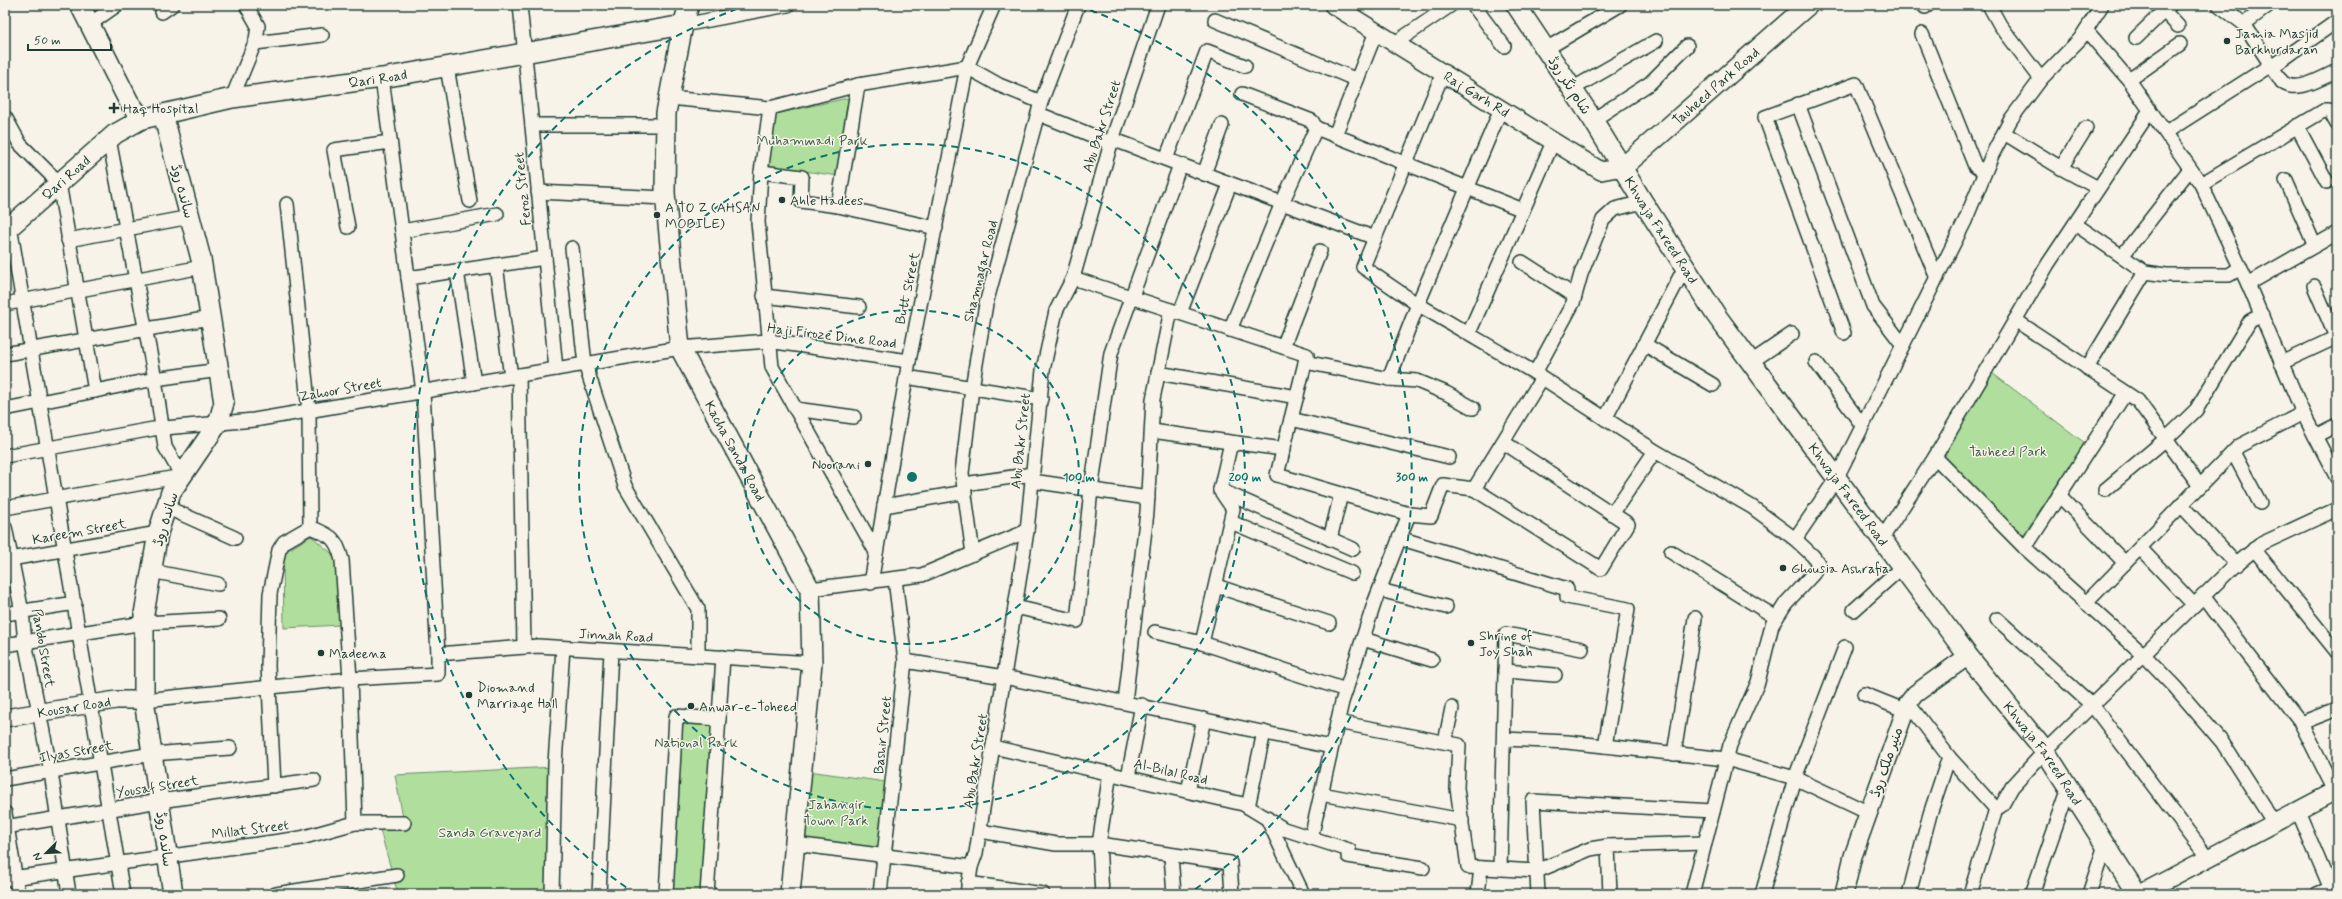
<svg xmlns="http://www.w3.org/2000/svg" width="2342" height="899" viewBox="0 0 2342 899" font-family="Mynerve,'Playpen Sans Arabic',sans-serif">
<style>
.green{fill:#b0de9c;stroke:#688e68}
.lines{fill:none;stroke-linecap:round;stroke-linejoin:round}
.minor-casing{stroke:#1f3d34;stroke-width:16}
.tertiary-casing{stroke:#1f3d34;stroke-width:20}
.secondary-casing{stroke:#1f3d34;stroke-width:22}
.minor{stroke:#f7f3e8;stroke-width:13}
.tertiary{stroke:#f7f3e8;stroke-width:17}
.secondary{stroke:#f7f3e8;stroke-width:19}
.ring{fill:none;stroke:#0f766e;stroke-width:2;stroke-dasharray:7 5}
.poi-dot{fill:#1f3d34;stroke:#f7f3e8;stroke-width:1.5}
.labels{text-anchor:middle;stroke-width:3;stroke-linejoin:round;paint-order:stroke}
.poi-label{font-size:14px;fill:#1f3d34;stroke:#f7f3e8;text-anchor:start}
.street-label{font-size:14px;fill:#1f3d34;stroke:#f7f3e8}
.park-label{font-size:14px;fill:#3c5d49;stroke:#f7f3e8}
.centre{fill:#0f766e;stroke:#f7f3e8;stroke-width:2}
.ring-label{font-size:12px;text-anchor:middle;font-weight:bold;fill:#0f766e;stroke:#f7f3e8;stroke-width:3;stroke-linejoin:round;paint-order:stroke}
</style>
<rect width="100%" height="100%" fill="#f7f3e8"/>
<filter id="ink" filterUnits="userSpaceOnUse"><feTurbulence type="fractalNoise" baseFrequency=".025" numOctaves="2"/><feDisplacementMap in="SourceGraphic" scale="8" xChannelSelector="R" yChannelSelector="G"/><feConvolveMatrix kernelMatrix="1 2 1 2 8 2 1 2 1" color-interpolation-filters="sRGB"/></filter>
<g filter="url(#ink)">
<g class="green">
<path d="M852 97 839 176 769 166 775 114Z"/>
<path d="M1992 373 2085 443 2022 537 1941 457Z"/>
<path d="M311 536 336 557 341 625 284 628 283 553Z"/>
<path d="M676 716 719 719 707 893 667 891Z"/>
<path d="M555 767 552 894H398L378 823H404L395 775Z"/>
<path d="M802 770 893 783 883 856 795 844Z"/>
</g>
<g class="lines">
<g class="minor-casing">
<g id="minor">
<path d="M520 5 556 369"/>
<path d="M1473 5 1504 46"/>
<path d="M1989 5 2000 25 2041 79"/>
<path d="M2219 5 2244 24 2282 82C2297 94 2321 78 2337 71"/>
<path d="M1925 7 1928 5"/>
<path d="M2164 11 2178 26"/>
<path d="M162 12 172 5"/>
<path d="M1215 20 1357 80"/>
<path d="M90 24 117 5"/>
<path d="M2244 24 2269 5"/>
<path d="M683 25 788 5"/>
<path d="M2086 30 2129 80 2201 184 2248 284 2303 413 2337 478"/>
<path d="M1922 34 1975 166 1984 172"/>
<path d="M2136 38 2170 5"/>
<path d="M255 43 322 35"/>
<path d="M1395 43 1451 5"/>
<path d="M1546 49 1620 5"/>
<path d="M447 67 470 201"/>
<path d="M2272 67 2337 21"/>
<path d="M1443 73 1363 267 1414 302 1535 373 1655 451 1752 507 1795 539 1836 479 1965 221 1992 155 2011 119 2041 79 2080 39 2102 5"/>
<path d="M382 78 423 392 438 654"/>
<path d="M2129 80 2180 44"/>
<path d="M1572 89 1656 41"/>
<path d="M1242 94 1312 121 1316 128 1523 210"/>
<path d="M232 98 256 40 258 26 246 5"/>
<path d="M670 98 770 108 858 85 967 67 999 85 1041 102"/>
<path d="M1798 104 1873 306 1903 345"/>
<path d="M770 108 761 172 758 222 772 367 876 552"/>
<path d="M1039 114 1111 143"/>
<path d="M5 117 20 144 59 183 95 391"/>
<path d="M1593 120 1650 83 1687 46"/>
<path d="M532 125H666"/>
<path d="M2297 126 2327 182"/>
<path d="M2086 128 2061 168 2098 188"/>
<path d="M2166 132 2271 65"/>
<path d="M2004 133 2061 168"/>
<path d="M1335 135 1376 32"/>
<path d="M1112 139 1375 238"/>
<path d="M1166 159 1207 51 1245 66"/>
<path d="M761 172 802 177 801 201 838 206 936 228"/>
<path d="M1204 174 1222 125"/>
<path d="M2286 180 2314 244"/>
<path d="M2201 184 2325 110H2329L2337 124"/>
<path d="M538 192 665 198"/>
<path d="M838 206 858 85"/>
<path d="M2075 224 2145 272 2166 275H2229L2240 268"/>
<path d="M10 226 123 894"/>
<path d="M348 227 334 150 390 142"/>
<path d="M402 231 497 214"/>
<path d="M68 240 190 217"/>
<path d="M572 248 585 364 625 486 698 609V656"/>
<path d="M2122 256 2190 169"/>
<path d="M1522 262 1575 296"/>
<path d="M496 265 511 377"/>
<path d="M457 271 474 383"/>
<path d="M408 278 545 258"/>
<path d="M1073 278 1307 355 1277 475 1409 514 1431 516 1443 485 1474 489"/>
<path d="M2248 284 2337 233"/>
<path d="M2314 286 2336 337"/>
<path d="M764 296 859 307"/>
<path d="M5 304 202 267"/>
<path d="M1180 313 1230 184"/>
<path d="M2015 320 2138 401 2200 486"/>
<path d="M1230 330 1282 203 1316 128"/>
<path d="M1469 333 1553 142"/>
<path d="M1844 333 1765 117 1856 84 1937 278"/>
<path d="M1644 344 1713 385"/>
<path d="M1283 347 1320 251"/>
<path d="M5 354 210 318"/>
<path d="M1305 362 1389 379 1417 381 1446 393 1473 408"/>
<path d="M1751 362 1792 334"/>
<path d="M1816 362 1862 425"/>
<path d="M2281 363 2337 337"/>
<path d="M2087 368 2145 272"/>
<path d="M1158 373 1297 397"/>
<path d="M1535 373 1573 303 1581 274 1603 220 1615 209 1643 202"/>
<path d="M519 375 524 647"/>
<path d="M906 377 1041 399"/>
<path d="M1389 379 1418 304 1501 109"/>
<path d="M5 409 155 379 219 370"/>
<path d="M795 409 854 417"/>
<path d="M1291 419 1449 457"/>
<path d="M1605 419 1685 267"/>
<path d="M1152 431 1237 443"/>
<path d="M2315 436 2337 425"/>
<path d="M1503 442 1628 524 1601 569 1474 489 1542 378"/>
<path d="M2233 452 2260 503"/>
<path d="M5 456 153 429 254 420 680 348 768 341 909 361"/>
<path d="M1935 457 2025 548 2144 655 2175 687 2222 742 2274 823"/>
<path d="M1032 481 1148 498"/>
<path d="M964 484 1033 474"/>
<path d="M1220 490 1353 549"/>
<path d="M2105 490 2166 439 2196 410 2250 321 2262 315"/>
<path d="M2059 495 2125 563"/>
<path d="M2181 505 2237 565"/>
<path d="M884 506 965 492"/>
<path d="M166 507 235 538"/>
<path d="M5 508 182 476 165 447 155 379 109 139"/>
<path d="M1612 514 1655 451"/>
<path d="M1231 522 1352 573"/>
<path d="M5 527 22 612 25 642 51 772 69 894"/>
<path d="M1399 538 1567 589V597L1628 609 1605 746"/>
<path d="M1330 539 1341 494"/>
<path d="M1881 540 1935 457 2048 264 2150 111"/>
<path d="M2025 548 2125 394"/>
<path d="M2140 548 2194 605"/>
<path d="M2254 549 2337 652"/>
<path d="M1671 552 1775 617"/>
<path d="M973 554 962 473 972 388 986 304 1041 102 1078 5"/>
<path d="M5 560 158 533"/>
<path d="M151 571 218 584"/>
<path d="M871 583 909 361 967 67 994 5"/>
<path d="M1216 586 1329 623"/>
<path d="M810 589 922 575 1027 531"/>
<path d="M1380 590 1446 607"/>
<path d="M2203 596 2301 723 2335 791"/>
<path d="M2086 603 2239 446 2303 413"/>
<path d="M1015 607 1077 621 1091 490 1111 353 1180 165"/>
<path d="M1854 610 1902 567"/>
<path d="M5 614 75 603"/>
<path d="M1997 619 2093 706 2208 858"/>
<path d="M1155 632 1202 643 1346 690"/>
<path d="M1363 639 1432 660"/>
<path d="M1202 643 1233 509 1220 490 1230 447 1237 443 1284 449"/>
<path d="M5 645 144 623 219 619"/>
<path d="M905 661 1004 677 1331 747"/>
<path d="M1505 671 1555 675"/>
<path d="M1864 694 1904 710"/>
<path d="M144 700 350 679 438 674V654L538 646 812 663"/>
<path d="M1125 702 1147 512 1153 399 1171 310"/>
<path d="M1908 703 1949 757 1996 809"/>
<path d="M1337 722 1459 745 1457 788 1468 867 1537 871 1590 849 1608 846"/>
<path d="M2301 723 2337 709"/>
<path d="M1504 739 1567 742 1726 759 1795 778 1869 813"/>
<path d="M1445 742 1452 708"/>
<path d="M993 747 1243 804 1284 829 1349 850 1348 856 1423 868"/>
<path d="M1674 754 1695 618"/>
<path d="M1128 777 1142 705"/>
<path d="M5 779 152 754 230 748"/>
<path d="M274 786 268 666 270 594 279 550 284 542 310 527 309 411 287 204"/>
<path d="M1188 791 1204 719"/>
<path d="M1321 794 1462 820"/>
<path d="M1248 807 1264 732"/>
<path d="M2298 811 2333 894"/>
<path d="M5 813 18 894"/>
<path d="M1267 818 1303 894"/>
<path d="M355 823H404"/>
<path d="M5 827 159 801 314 780"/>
<path d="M980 831 1056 844H1099L1230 863 1232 894"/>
<path d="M1311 838 1342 702 1375 601 1409 514"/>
<path d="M795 844 971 867"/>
<path d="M1171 856 1174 894"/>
<path d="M1500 869 1506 634 1582 649"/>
<path d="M5 879 301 838 355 823 350 679 342 560C336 537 331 536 310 527"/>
<path d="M968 883 1043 894"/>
<path d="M276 894 397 875"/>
<path d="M552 894 555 763 563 648"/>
<path d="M599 894 611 651"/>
<path d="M666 894 676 716 719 719"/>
<path d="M707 894 723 657"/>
<path d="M880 894 905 661 895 579"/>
<path d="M967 894 971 867 976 853 1027 531 1043 370 1056 311 1073 278 1111 143 1158 5"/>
<path d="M1102 894 1099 844 1110 773"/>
<path d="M1478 894 1481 868"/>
<path d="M1538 894 1533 801 1713 811"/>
<path d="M1610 894 1608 846 1705 843"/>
<path d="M1692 894 1730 745 1758 682 1772 625 1786 603 1813 574 1818 563 1813 556 1795 539"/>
<path d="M1762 894 1795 778 1845 647"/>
<path d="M1909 894 1930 814 1949 757"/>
<path d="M1970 894 1996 809 2002 805 2012 787 2045 751 2233 567 2261 544 2337 509"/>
<path d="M2032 894 2069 788"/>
<path d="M2089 894 2105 845"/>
<path d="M2317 894 2337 886"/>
</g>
</g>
<g class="tertiary-casing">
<g id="tertiary">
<path id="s1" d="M1333 5 1601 171 1623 167"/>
<path id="s2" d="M5 718 116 700H144"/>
<path d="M1844 894 1853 856 1908 703 1915 694 1968 656"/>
<path d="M2140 894 2337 790"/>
</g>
</g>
<g class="secondary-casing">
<g id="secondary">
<path d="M80 5 129 102 142 119"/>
<path id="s3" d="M689 5 683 25 666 113 665 193 680 348 810 589 812 663 790 894"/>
<path id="s4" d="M1516 5 1593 120 1643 202 1716 315 1968 656 2045 751 2137 894"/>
<path d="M163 114 201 259 224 403 218 423 171 492 158 533 144 614V700L173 894"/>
<path id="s5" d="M1623 167 1808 5"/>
<path id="s6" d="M5 231 115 134 142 119 232 98 382 78 683 25"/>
</g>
</g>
<use href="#minor" class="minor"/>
<use href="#tertiary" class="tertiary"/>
<use href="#secondary" class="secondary"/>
</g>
</g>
<g class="ring">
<circle cx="912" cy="477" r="167"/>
<circle cx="912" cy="477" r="333"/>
<path d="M636 894A500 500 0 0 1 745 6M1079 6A500 500 0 0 1 1188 894"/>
</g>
<g class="poi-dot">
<circle cx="2227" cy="41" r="4"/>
<path d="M112 102h4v4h4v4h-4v4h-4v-4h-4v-4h4z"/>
<circle cx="782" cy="200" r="4"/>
<circle cx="657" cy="215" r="4"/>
<circle cx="868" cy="464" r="4"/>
<circle cx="1783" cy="568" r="4"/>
<circle cx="1471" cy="643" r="4"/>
<circle cx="321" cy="653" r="4"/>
<circle cx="469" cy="695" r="4"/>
<circle cx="691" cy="706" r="4"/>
</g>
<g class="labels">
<g class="poi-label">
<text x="2235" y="38">Jamia Masjid<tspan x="2235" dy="16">Barkhurdaran</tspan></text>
<text x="123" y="113">Haq Hospital</text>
<text x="790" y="205">Ahle Hadees</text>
<text x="665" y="212">A TO Z (AHSAN<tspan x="665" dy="16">MOBILE)</tspan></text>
<text x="860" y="469" text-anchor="end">Noorani</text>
<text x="1791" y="573">Ghousia Ashrafia</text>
<text x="1479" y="640">Shrine of<tspan x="1479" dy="16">Joy Shah</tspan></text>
<text x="329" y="658">Madeena</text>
<text x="477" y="692">Diomand<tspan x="477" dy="16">Marriage Hall</tspan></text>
<text x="699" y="711">Anwar-e-Toheed</text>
</g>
<g class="street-label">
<text dy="5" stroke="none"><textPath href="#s6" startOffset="417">Qari Road</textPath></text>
<text transform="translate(1570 85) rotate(57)" y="5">شام نگر روڈ</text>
<text dy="5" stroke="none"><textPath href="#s5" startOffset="123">Tauheed Park Road</textPath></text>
<text dy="5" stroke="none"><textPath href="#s1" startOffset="169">Raj Garh Rd</textPath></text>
<text transform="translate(1101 126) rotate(-72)" y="5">Abu Bakr Street</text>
<text dy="5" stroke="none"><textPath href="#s6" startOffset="81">Qari Road</textPath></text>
<text transform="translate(522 189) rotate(-96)" y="5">Feroz Street</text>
<text transform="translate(183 191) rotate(75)" y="5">ساندہ روڈ</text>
<text dy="5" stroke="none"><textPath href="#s4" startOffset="268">Khwaja Fareed Road</textPath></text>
<text transform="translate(980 271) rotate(-76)" y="5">Shamnagar Road</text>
<text transform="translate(907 288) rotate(-78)" y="5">Butt Street</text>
<text transform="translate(832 335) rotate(7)" y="5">Haji Firoze Dine Road</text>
<text transform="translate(340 389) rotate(-10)" y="5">Zahoor Street</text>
<text transform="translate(1020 441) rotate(-84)" y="5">Abu Bakr Street</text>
<text dy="5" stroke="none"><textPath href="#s3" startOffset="463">Kacha Sanda Road</textPath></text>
<text dy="5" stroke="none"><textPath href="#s4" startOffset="592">Khwaja Fareed Road</textPath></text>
<text transform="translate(165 519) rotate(-73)" y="5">ساندہ روڈ</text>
<text transform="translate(79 531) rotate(-10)" y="5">Kareem Street</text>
<text transform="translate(616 635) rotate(3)" y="5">Jinnah Road</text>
<text transform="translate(44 648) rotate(80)" y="5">Pando Street</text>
<text dy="5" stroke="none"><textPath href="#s2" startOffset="70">Kousar Road</textPath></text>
<text transform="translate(882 735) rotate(-84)" y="5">Bashir Street</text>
<text transform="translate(76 751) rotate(-10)" y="5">Ilyas Street</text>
<text dy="5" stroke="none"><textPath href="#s4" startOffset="916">Khwaja Fareed Road</textPath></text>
<text transform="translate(975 761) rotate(-81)" y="5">Abu Bakr Street</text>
<text transform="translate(1886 762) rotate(-71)" y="5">منیر ملک روڈ</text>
<text transform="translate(1171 771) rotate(13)" y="5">Al-Bilal Road</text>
<text transform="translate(157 786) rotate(-9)" y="5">Yousaf Street</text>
<text transform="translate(250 829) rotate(-7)" y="5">Millat Street</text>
<text transform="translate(165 839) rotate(82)" y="5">ساندہ روڈ</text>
</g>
<g class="park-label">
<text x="812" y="145">Muhammadi Park</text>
<text x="2008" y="456">Tauheed Park</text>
<text x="696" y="747">National Park</text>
<text x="836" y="809">Jahangir<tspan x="836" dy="16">Town Park</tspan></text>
<text x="490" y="837">Sanda Graveyard</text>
</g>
</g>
<circle cx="912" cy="477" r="6" class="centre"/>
<g class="ring-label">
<text x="1079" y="481">100 m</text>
<text x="1245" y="481">200 m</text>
<text x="1412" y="481">300 m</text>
</g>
<rect width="2342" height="899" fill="none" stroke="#f7f3e8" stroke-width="20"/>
<rect x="10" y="10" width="2322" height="879" fill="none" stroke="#1f3d34" stroke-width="1.5" filter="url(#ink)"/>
<g transform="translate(46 853) rotate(246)" stroke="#f7f3e8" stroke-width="3" paint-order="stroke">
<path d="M0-3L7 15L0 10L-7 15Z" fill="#1f3d34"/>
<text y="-6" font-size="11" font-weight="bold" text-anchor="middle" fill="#1f3d34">N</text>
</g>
<path d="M28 44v6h83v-6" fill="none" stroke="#1f3d34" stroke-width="2"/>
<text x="34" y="44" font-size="12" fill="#1f3d34" stroke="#f7f3e8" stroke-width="3" paint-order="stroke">50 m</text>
</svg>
